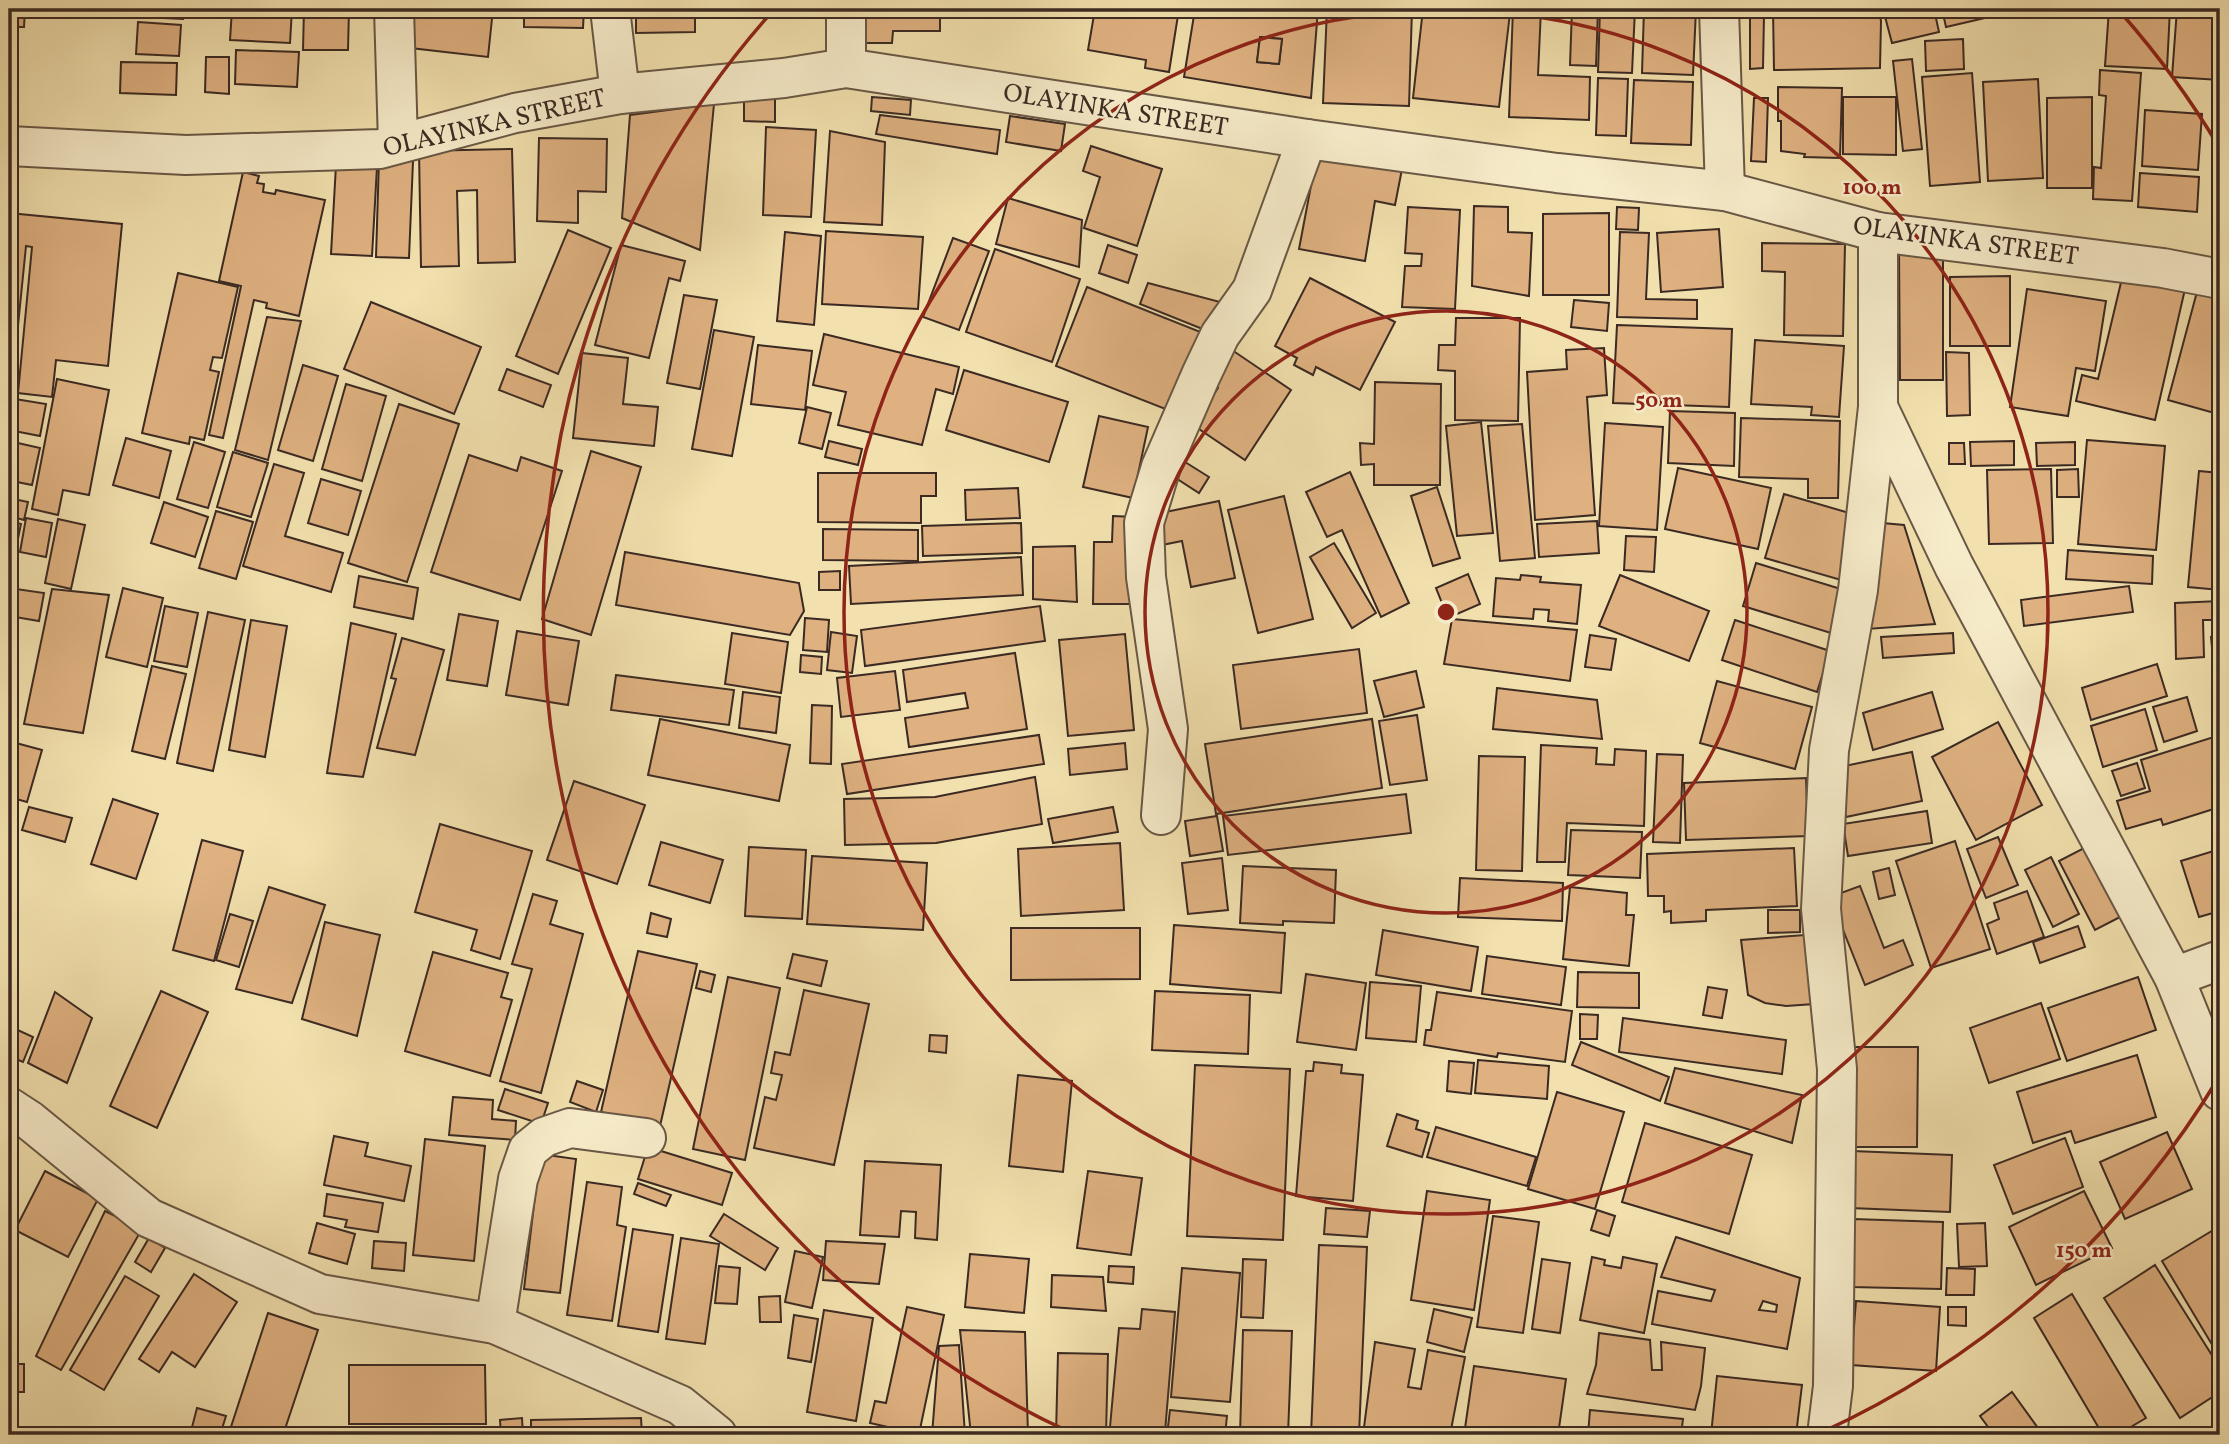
<svg xmlns="http://www.w3.org/2000/svg" width="2229" height="1444" viewBox="0 0 2229 1444" font-family="Vollkorn,serif">
<style>
.building{fill:#dfb181;stroke:#3b2a23;stroke-width:2;fill-rule:evenodd}
.lines{fill:none;stroke-linecap:round;stroke-linejoin:round}
.minor-casing{stroke:#695846;stroke-width:42}
.minor{stroke:#f7ecca;stroke-width:38}
.ring{fill:none;stroke:#8f2418;stroke-width:3.5}
.labels{text-anchor:middle;stroke-width:5;stroke-linejoin:round;paint-order:stroke}
.street-label{font-size:26px;fill:#3b2a23;stroke:#f7ecca}
.centre{fill:#8f2418;stroke:#f7ecca;stroke-width:3.5}
.ring-label{font-size:21px;text-anchor:middle;font-weight:bold;fill:#8f2418;stroke:#f7ecca;stroke-width:5;stroke-linejoin:round;paint-order:stroke}
</style>
<rect width="100%" height="100%" fill="#f2e1ae"/>
<filter id="stains"><feTurbulence type="fractalNoise" baseFrequency=".00286" numOctaves="4"/><feColorMatrix values="0 0 0 0 .2 0 0 0 0 .09 0 0 0 0 .02 0 0 0 .5 -.17"/></filter>
<radialGradient id="worn" r=".72"><stop offset=".6" stop-color="#630" stop-opacity="0"/><stop offset="1" stop-color="#630" stop-opacity=".3"/></radialGradient>
<g class="building">
<path d="M9 9H25L24 27H9Z"/>
<path d="M143 9H183V19L142 17Z"/>
<path d="M232 9H292L290 43 230 40Z"/>
<path d="M304 9H349L348 50H303Z"/>
<path d="M406 9H493L488 57 402 47Z"/>
<path d="M524 9H584L583 28 524 27Z"/>
<path d="M636 9H695V32L636 33Z"/>
<path d="M859 9H940V31H893L892 43H858Z"/>
<path d="M1095 9H1179L1169 72 1145 68 1146 60 1088 50Z"/>
<path d="M1195 9H1318L1311 98 1184 77ZM1260 37 1282 39 1279 64 1257 62Z"/>
<path d="M1327 9H1412L1409 106 1323 103Z"/>
<path d="M1423 9H1473L1510 13 1499 107 1413 98Z"/>
<path d="M1513 9H1541L1538 75 1590 77 1589 120 1509 117Z"/>
<path d="M1572 9H1598L1596 66 1570 65Z"/>
<path d="M1600 9H1635L1632 73 1598 72Z"/>
<path d="M1644 9H1696L1693 75 1642 73Z"/>
<path d="M1773 9H1879L1881 21 1880 68 1774 70Z"/>
<path d="M1883 9H1934L1939 32 1892 43Z"/>
<path d="M1942 9H1997L1998 15 1946 27Z"/>
<path d="M2109 9H2170L2167 69 2105 66Z"/>
<path d="M2177 9H2220V80L2172 77Z"/>
<path d="M1750 15H1764L1763 68 1750 69Z"/>
<path d="M138 22 181 25 179 56 136 54Z"/>
<path d="M1260 37 1282 39 1279 64 1257 62Z"/>
<path d="M1963 39 1964 69 1926 71 1925 41Z"/>
<path d="M236 50 299 52 297 87 235 84Z"/>
<path d="M206 57H229V94L205 92Z"/>
<path d="M1912 59 1922 149 1903 151 1893 61Z"/>
<path d="M121 62 177 63 176 95 120 93Z"/>
<path d="M2100 70 2141 73 2132 201 2093 199 2094 167 2101 168 2106 96 2099 95Z"/>
<path d="M1972 73 1980 182 1930 186 1922 77Z"/>
<path d="M1598 78 1628 79 1626 136 1596 135Z"/>
<path d="M2038 79 2043 178 1988 181 1983 82Z"/>
<path d="M1634 80 1693 82 1691 145 1631 143Z"/>
<path d="M1778 87 1842 88 1840 158 1804 157 1805 154 1781 151V121H1778Z"/>
<path d="M744 93H775V122L744 121Z"/>
<path d="M872 97 911 100 910 115 871 111Z"/>
<path d="M1843 97H1896V155L1843 154Z"/>
<path d="M2092 97V188H2047V98Z"/>
<path d="M1754 98H1768L1766 162 1751 161Z"/>
<path d="M714 104 700 250 622 218 630 115Z"/>
<path d="M2145 110 2202 114 2198 170 2142 166Z"/>
<path d="M880 115 1000 130 997 154 876 134Z"/>
<path d="M1010 116 1065 124 1061 151 1006 142Z"/>
<path d="M766 127 816 130 811 217 763 215Z"/>
<path d="M2214 129H2220V193H2216Z"/>
<path d="M830 131 885 142 882 225 824 222Z"/>
<path d="M539 138 607 139 606 192 578 191V223L537 221Z"/>
<path d="M1091 146 1162 169 1137 246 1084 228 1100 177 1083 171Z"/>
<path d="M512 149 515 262 478 263 477 190 457 191 459 266 421 267 419 151Z"/>
<path d="M1317 154 1402 169 1395 205 1375 201 1365 261 1299 249Z"/>
<path d="M379 159 413 161 409 258 376 257Z"/>
<path d="M336 165 377 167 372 256 331 254Z"/>
<path d="M243 172 259 176 257 183 264 184 263 192 275 194 276 190 325 200 299 316 266 308 267 303 254 300 223 438 209 435 241 286 219 281Z"/>
<path d="M2140 173 2199 177 2197 212 2138 207Z"/>
<path d="M1008 198 1082 220 1079 267 996 244Z"/>
<path d="M1474 206 1508 207V232L1532 233 1529 296 1472 286Z"/>
<path d="M1408 207 1460 210 1455 309 1402 307 1405 266H1421L1422 254 1405 253Z"/>
<path d="M1617 207 1639 208 1638 230 1616 229Z"/>
<path d="M9 213 122 224 108 366 56 360 52 397 18 393 32 247 26 246 12 385H9Z"/>
<path d="M1609 213V295H1543V214Z"/>
<path d="M1719 229 1723 287 1661 292 1657 233Z"/>
<path d="M568 230 611 248 558 374 516 356Z"/>
<path d="M826 231 923 237 918 309 822 304Z"/>
<path d="M785 232 821 236 814 325 777 321Z"/>
<path d="M1620 232 1649 233 1646 299 1697 300V319L1617 317Z"/>
<path d="M953 238 989 251 959 330 923 317Z"/>
<path d="M1762 243 1845 244 1843 336 1784 335 1785 272 1762 271Z"/>
<path d="M621 245 685 261 680 281 669 278 649 358 595 345Z"/>
<path d="M1108 245 1137 255 1128 283 1099 273Z"/>
<path d="M995 249 1080 279 1052 362 966 332Z"/>
<path d="M1943 251V380H1900L1899 252Z"/>
<path d="M178 273 238 287 222 358 213 357 210 370 219 372 204 440 190 437 189 444 142 433Z"/>
<path d="M2123 274 2185 289 2155 420 2076 401 2082 375 2098 379Z"/>
<path d="M2010 276V346H1950V277Z"/>
<path d="M1310 278 1395 322 1360 390 1316 367 1313 375 1294 365 1297 358 1275 346Z"/>
<path d="M1148 283 1224 303 1205 330 1140 304Z"/>
<path d="M1087 287 1203 333 1173 412 1056 366Z"/>
<path d="M2198 288 2220 294V405L2218 414 2168 400Z"/>
<path d="M2027 289 2106 301 2095 371 2076 368 2068 416 2010 407Z"/>
<path d="M684 295 717 300 700 389 667 383Z"/>
<path d="M1574 300 1609 303 1607 331 1571 327Z"/>
<path d="M371 302 481 347 454 414 344 369Z"/>
<path d="M267 317 301 321 268 460 235 450Z"/>
<path d="M1456 318H1520L1518 421 1455 420V371L1438 370 1439 345H1455Z"/>
<path d="M1617 325 1732 329 1729 407 1613 403Z"/>
<path d="M714 330 754 337 732 456 692 449Z"/>
<path d="M824 334 959 367 953 394 936 389 922 445 838 425 846 392 813 385Z"/>
<path d="M1755 340 1844 346 1839 417 1811 415 1812 407 1751 404Z"/>
<path d="M758 345 812 351 805 410 751 404Z"/>
<path d="M1229 348 1291 390 1245 460 1193 425 1218 388 1208 381Z"/>
<path d="M1604 348 1607 395 1587 397 1595 515 1535 520 1527 372 1567 369 1566 350Z"/>
<path d="M1946 352 1969 353 1970 415 1947 416Z"/>
<path d="M582 353 628 358 623 404 658 407 654 446 573 438Z"/>
<path d="M303 365 338 376 313 461 278 450Z"/>
<path d="M507 369 551 385 543 407 499 390Z"/>
<path d="M964 370 1068 402 1049 462 946 430Z"/>
<path d="M57 379 109 390 89 495 63 490 58 515 32 509Z"/>
<path d="M1375 382 1441 384 1440 485H1374V464L1361 465 1360 443 1374 444Z"/>
<path d="M346 384 386 396 362 481 322 469Z"/>
<path d="M15 399 46 404 40 436 9 430Z"/>
<path d="M399 404 459 424 407 582 348 563Z"/>
<path d="M807 407 831 413 822 449 799 443Z"/>
<path d="M1670 411 1735 413 1734 466 1668 463Z"/>
<path d="M1099 416 1148 427 1133 498 1083 487Z"/>
<path d="M1741 418 1840 421 1838 498H1808V479L1739 477Z"/>
<path d="M1481 422 1493 533 1457 536 1446 426Z"/>
<path d="M1605 423 1663 427 1657 530 1599 526Z"/>
<path d="M1522 424 1535 558 1500 561 1488 426Z"/>
<path d="M126 438 171 451 159 498 113 485Z"/>
<path d="M2087 440 2165 446 2156 550 2078 544Z"/>
<path d="M9 441 40 448 32 485 12 481 9 498 28 502 24 520 9 516Z"/>
<path d="M829 441 862 449 858 465 825 457Z"/>
<path d="M2014 441V465L1971 466 1970 442Z"/>
<path d="M194 442 225 452 208 508 177 499Z"/>
<path d="M2075 442V465L2037 466 2036 443Z"/>
<path d="M1949 443H1964L1965 464H1949Z"/>
<path d="M591 451 641 467 591 635 542 619Z"/>
<path d="M233 452 268 463 251 517 217 507Z"/>
<path d="M469 455 517 471 521 457 562 471 520 600 431 572Z"/>
<path d="M1177 457 1209 477 1199 493 1168 473Z"/>
<path d="M274 464 304 473 285 536 343 553 331 592 243 566Z"/>
<path d="M1678 468 1771 488 1758 549 1665 529Z"/>
<path d="M2051 469 2053 543 1989 544 1987 470Z"/>
<path d="M2078 469 2079 497H2057V470Z"/>
<path d="M2199 471 2220 473V590L2188 587Z"/>
<path d="M1350 472 1409 603 1381 617 1342 530 1327 537 1306 492Z"/>
<path d="M818 473H936V496H921V523L818 522Z"/>
<path d="M321 479 361 491 348 535 308 523Z"/>
<path d="M1437 487 1460 558 1433 566 1411 496Z"/>
<path d="M1018 488 1020 518 966 520 965 490Z"/>
<path d="M1784 494 1863 517 1848 582 1765 558Z"/>
<path d="M1284 496 1313 619 1258 633 1228 510Z"/>
<path d="M1219 501 1235 578 1191 587 1182 541 1157 546 1151 515Z"/>
<path d="M164 502 208 517 195 557 151 543Z"/>
<path d="M216 511 253 522 236 579 199 568Z"/>
<path d="M1113 516 1134 517 1133 604H1093L1094 542H1112Z"/>
<path d="M26 518 52 523 46 557 20 552Z"/>
<path d="M58 519 85 525 71 589 45 583Z"/>
<path d="M9 521 21 524 11 573 9 572Z"/>
<path d="M1597 521 1599 553 1539 557 1537 524Z"/>
<path d="M1871 522 1904 525 1935 624 1867 629Z"/>
<path d="M1021 523 1022 553 923 556 922 526Z"/>
<path d="M823 529 918 530V561L823 560Z"/>
<path d="M1626 536 1656 537 1654 572 1624 570Z"/>
<path d="M1334 543 1376 613 1352 628 1310 557Z"/>
<path d="M1075 546 1077 602 1033 599V547Z"/>
<path d="M2068 550 2153 556 2152 584 2066 579Z"/>
<path d="M625 552 799 583 804 611 790 635 616 605Z"/>
<path d="M1021 557 1023 595 851 604 849 566Z"/>
<path d="M1756 563 1844 590 1831 633 1743 606Z"/>
<path d="M840 571V590H819V572Z"/>
<path d="M1468 574 1480 604 1448 618 1436 588Z"/>
<path d="M1521 575 1541 577 1540 582 1581 585 1577 624 1548 621 1549 610 1534 609 1533 619 1493 616 1496 578 1520 580Z"/>
<path d="M1620 575 1709 611 1689 661 1599 626Z"/>
<path d="M359 576 418 588 413 619 354 607Z"/>
<path d="M2129 586 2133 612 2024 626 2021 600Z"/>
<path d="M9 588 44 593 39 621 9 616Z"/>
<path d="M123 588 163 598 147 667 106 657Z"/>
<path d="M52 589 109 595 83 733 24 724Z"/>
<path d="M2220 601V620H2203L2204 657 2176 659 2175 603Z"/>
<path d="M165 606 198 613 187 667 154 661Z"/>
<path d="M1040 606 1045 641 865 666 861 630Z"/>
<path d="M208 612 245 620 213 771 177 763Z"/>
<path d="M459 614 498 621 487 686 447 680Z"/>
<path d="M805 618 829 620 827 652 803 650Z"/>
<path d="M1452 619 1577 630 1570 681 1444 664Z"/>
<path d="M251 620 287 626 265 757 229 750Z"/>
<path d="M1735 620 1830 651 1817 692 1722 660Z"/>
<path d="M351 623 396 634 363 777 327 773Z"/>
<path d="M517 631 579 641 568 705 506 695Z"/>
<path d="M831 632 857 636 852 673 827 670Z"/>
<path d="M732 633 788 642 781 693 725 684Z"/>
<path d="M1953 633 1954 653 1883 658 1881 637Z"/>
<path d="M1125 634 1134 730 1068 736 1059 640Z"/>
<path d="M1590 635 1616 639 1611 670 1585 667Z"/>
<path d="M2220 636V731L2211 637Z"/>
<path d="M402 638 444 650 415 755 377 748 396 679 391 678Z"/>
<path d="M1359 649 1367 713 1241 729 1233 665Z"/>
<path d="M1015 653 1027 729 909 747 905 718 968 708 965 693 907 702 903 670Z"/>
<path d="M801 655 822 657 821 674 800 672Z"/>
<path d="M2157 664 2167 696 2091 720 2082 688Z"/>
<path d="M152 666 186 674 165 759 132 751Z"/>
<path d="M895 671 900 710 841 717 837 678Z"/>
<path d="M1416 671 1424 707 1384 717 1374 681Z"/>
<path d="M616 675 734 690 729 725 611 710Z"/>
<path d="M1717 681 1812 707 1795 769 1700 743Z"/>
<path d="M1497 688 1597 700 1602 739 1493 729Z"/>
<path d="M743 692 780 697 776 733 739 728Z"/>
<path d="M1932 692 1943 729 1873 750 1863 713Z"/>
<path d="M2187 697 2197 731 2164 742 2153 707Z"/>
<path d="M812 705 832 706 831 764 810 763Z"/>
<path d="M2145 709 2157 750 2103 767 2091 726Z"/>
<path d="M1417 715 1427 780 1390 785 1379 721Z"/>
<path d="M660 719 790 745 779 801 648 775Z"/>
<path d="M1372 719 1382 788 1216 814 1205 744Z"/>
<path d="M1998 722 2042 805 1976 840 1932 757Z"/>
<path d="M1039 735 1044 764 847 794 842 764Z"/>
<path d="M2220 735V807L2163 825 2161 819 2126 829 2117 801 2150 791 2141 760Z"/>
<path d="M16 743 42 750 27 802 9 797V769Z"/>
<path d="M1125 743 1127 769 1070 775 1068 749Z"/>
<path d="M1541 745 1597 748 1596 764 1614 765 1615 749 1646 751 1644 826 1567 823 1565 862H1537Z"/>
<path d="M1912 752 1922 801 1846 817 1835 768Z"/>
<path d="M1657 754 1683 755 1680 843 1653 842Z"/>
<path d="M1479 756 1525 757 1522 871 1476 870Z"/>
<path d="M2137 763 2145 788 2121 796 2112 771Z"/>
<path d="M1035 777 1042 824 936 843 845 845 844 799 935 797Z"/>
<path d="M1806 778 1808 836 1686 840 1684 783Z"/>
<path d="M574 781 645 805 617 884 547 860Z"/>
<path d="M1406 794 1411 833 1228 855 1223 816Z"/>
<path d="M113 799 158 814 136 879 91 864Z"/>
<path d="M29 807 72 818 65 842 22 830Z"/>
<path d="M1113 807 1118 832 1053 843 1048 819Z"/>
<path d="M1927 811 1932 843 1848 856 1843 824Z"/>
<path d="M1217 816 1223 851 1190 856 1185 821Z"/>
<path d="M440 824 532 851 500 959 471 950 477 930 415 912Z"/>
<path d="M1571 830 1642 832 1640 878 1568 875Z"/>
<path d="M1998 837 2018 885 1986 898 1967 849Z"/>
<path d="M202 840 243 851 214 961 173 950Z"/>
<path d="M1955 841 1990 949 1931 968 1896 861Z"/>
<path d="M661 842 723 860 710 903 649 885Z"/>
<path d="M1120 843 1124 910 1021 916 1018 849Z"/>
<path d="M749 847 806 850 802 919 745 916Z"/>
<path d="M2086 847 2122 916 2095 930 2059 861Z"/>
<path d="M1794 848 1797 906 1706 910V921L1671 923V911L1664 912V896H1648L1647 854Z"/>
<path d="M2220 849V911L2199 917 2181 861Z"/>
<path d="M812 856 927 863 923 930 807 924Z"/>
<path d="M2051 857 2079 914 2053 927 2025 870Z"/>
<path d="M1222 858 1228 910 1188 914 1182 863Z"/>
<path d="M1243 866 1336 870 1334 923 1283 921V925L1240 923Z"/>
<path d="M1889 868 1895 895 1879 899 1873 872Z"/>
<path d="M1460 878 1563 883 1562 921 1458 917Z"/>
<path d="M1860 886 1884 948 1903 940 1913 965 1865 985 1830 897Z"/>
<path d="M269 887 325 905 292 1003 236 989Z"/>
<path d="M1570 887 1627 893 1626 915H1634L1629 966 1563 959Z"/>
<path d="M2027 891 2044 937 1997 954 1987 924 1999 919 1994 903Z"/>
<path d="M533 894 557 901 550 924 583 934 541 1093 500 1081 532 969 512 964Z"/>
<path d="M1768 910H1800V932L1768 933Z"/>
<path d="M651 913 671 919 667 937 647 933Z"/>
<path d="M230 914 253 921 239 967 216 960Z"/>
<path d="M325 922 380 935 357 1036 302 1019Z"/>
<path d="M1174 925 1285 933 1281 993 1170 984Z"/>
<path d="M2078 926 2085 947 2040 963 2033 942Z"/>
<path d="M1011 928H1140V979L1011 980Z"/>
<path d="M1383 930 1478 947 1471 991 1376 975Z"/>
<path d="M1805 935 1814 1004 1786 1006 1765 1003 1748 995 1741 940Z"/>
<path d="M638 951 697 964 660 1126 601 1112Z"/>
<path d="M433 952 508 973 501 997 512 1000 490 1076 405 1051Z"/>
<path d="M793 954 827 961 821 986 787 978Z"/>
<path d="M1487 956 1566 967 1561 1005 1482 994Z"/>
<path d="M700 971 715 975 711 992 696 988Z"/>
<path d="M1578 972 1639 973V1008L1577 1007Z"/>
<path d="M1306 974 1366 983 1356 1050 1297 1042Z"/>
<path d="M728 977 780 988 745 1160 693 1149Z"/>
<path d="M2138 977 2156 1030 2067 1061 2048 1008Z"/>
<path d="M1370 982 1421 986 1416 1042 1366 1038Z"/>
<path d="M1708 987 1727 990 1722 1018 1703 1015Z"/>
<path d="M804 990 869 1004 834 1165 754 1148 765 1097 776 1100 782 1075 771 1073 775 1052 790 1055Z"/>
<path d="M161 991 208 1012 157 1128 110 1106Z"/>
<path d="M1155 991 1250 995 1248 1054 1152 1050Z"/>
<path d="M55 992 92 1018 67 1083 28 1063Z"/>
<path d="M1437 992 1572 1011 1565 1062 1498 1053 1497 1057 1424 1045 1426 1030H1431Z"/>
<path d="M2041 1003 2060 1059 1989 1083 1970 1028Z"/>
<path d="M1580 1014 1598 1015 1597 1039H1580Z"/>
<path d="M1623 1018 1786 1040 1782 1074 1619 1052Z"/>
<path d="M9 1026 33 1037 23 1062 9 1056Z"/>
<path d="M930 1035 947 1036 946 1053 929 1051Z"/>
<path d="M1581 1042 1669 1077 1660 1101 1572 1065Z"/>
<path d="M1848 1047H1918L1917 1147H1847Z"/>
<path d="M2137 1055 2156 1117 2075 1143 2071 1131 2033 1143 2017 1092Z"/>
<path d="M1478 1060 1549 1066 1547 1099 1475 1093Z"/>
<path d="M1449 1061 1474 1063 1471 1094 1447 1091Z"/>
<path d="M1314 1062 1342 1065 1341 1073 1363 1075 1353 1201 1296 1196 1306 1071H1313Z"/>
<path d="M1195 1065 1290 1069 1283 1240 1187 1236Z"/>
<path d="M1675 1068 1802 1095 1792 1143 1665 1103Z"/>
<path d="M1018 1075 1072 1081 1063 1172 1009 1166Z"/>
<path d="M577 1081 603 1090 596 1112 570 1102Z"/>
<path d="M505 1089 548 1103 541 1124 498 1110Z"/>
<path d="M1557 1092 1624 1112 1595 1209 1528 1189Z"/>
<path d="M453 1097 493 1100 492 1119 516 1121 515 1140 449 1135Z"/>
<path d="M1397 1114 1418 1121 1416 1129 1429 1133 1422 1157 1387 1146Z"/>
<path d="M1645 1123 1752 1155 1729 1234 1622 1202Z"/>
<path d="M1436 1127 1536 1157 1527 1186 1427 1157Z"/>
<path d="M2167 1132 2192 1189 2125 1219 2100 1162Z"/>
<path d="M334 1136 368 1143 365 1156 411 1166 404 1201 324 1185Z"/>
<path d="M2065 1138 2083 1187 2013 1214 1994 1165Z"/>
<path d="M425 1139 485 1146 474 1261 413 1255Z"/>
<path d="M648 1147 732 1173 722 1205 638 1179Z"/>
<path d="M1852 1151 1952 1155 1950 1212 1850 1208Z"/>
<path d="M540 1154 576 1159 560 1293 524 1289Z"/>
<path d="M865 1161 941 1165 937 1240 915 1238 916 1212 901 1211 899 1237 860 1235Z"/>
<path d="M45 1171 98 1199 68 1257 15 1230Z"/>
<path d="M1088 1171 1142 1178 1131 1255 1077 1248Z"/>
<path d="M587 1182 622 1187 617 1225 626 1227 612 1321 567 1315Z"/>
<path d="M638 1183 671 1195 666 1206 634 1194Z"/>
<path d="M1427 1191 1490 1200 1474 1310 1411 1300Z"/>
<path d="M2084 1191 2112 1248 2036 1285 2009 1227Z"/>
<path d="M327 1194 383 1203 378 1232 345 1227 347 1220 324 1216Z"/>
<path d="M1326 1208 1370 1211 1367 1237 1324 1234Z"/>
<path d="M1597 1210 1615 1216 1609 1236 1591 1230Z"/>
<path d="M105 1211 142 1229 61 1370 36 1356Z"/>
<path d="M724 1214 778 1248 765 1270 710 1236Z"/>
<path d="M1493 1216 1539 1222 1523 1333 1477 1327Z"/>
<path d="M1853 1219 1943 1222 1941 1289 1851 1287Z"/>
<path d="M317 1223 355 1234 347 1264 309 1253Z"/>
<path d="M1985 1223 1987 1266 1959 1267 1957 1224Z"/>
<path d="M2220 1226V1358L2162 1261Z"/>
<path d="M633 1229 673 1235 658 1332 618 1326Z"/>
<path d="M1676 1237 1800 1278 1787 1349 1652 1324 1658 1291 1711 1301 1715 1290 1661 1277ZM1763 1301 1777 1305 1776 1312 1759 1310Z"/>
<path d="M149 1238 165 1248 151 1272 135 1262Z"/>
<path d="M681 1238 719 1244 705 1344 666 1339Z"/>
<path d="M374 1241 406 1243 404 1271 372 1268Z"/>
<path d="M826 1241 885 1244 879 1284 823 1280Z"/>
<path d="M1319 1245 1367 1247 1359 1435H1311Z"/>
<path d="M795 1251 823 1257 812 1308 785 1302Z"/>
<path d="M970 1254 1029 1259 1024 1313 965 1307Z"/>
<path d="M1592 1257 1605 1260 1604 1265 1621 1268 1623 1257 1657 1264 1644 1333 1580 1320Z"/>
<path d="M1243 1259 1266 1260 1263 1318 1241 1317Z"/>
<path d="M1542 1259 1570 1263 1560 1333 1532 1329Z"/>
<path d="M2155 1265 2220 1368V1392L2180 1418 2104 1298Z"/>
<path d="M719 1266 740 1268 737 1304 715 1303Z"/>
<path d="M1109 1266 1134 1267 1133 1284 1108 1282Z"/>
<path d="M1182 1268 1240 1273 1230 1402 1171 1397Z"/>
<path d="M1947 1268 1975 1269 1974 1295H1946Z"/>
<path d="M194 1274 237 1302 195 1367 172 1352 159 1372 139 1359Z"/>
<path d="M1052 1275 1103 1277 1106 1311 1051 1307Z"/>
<path d="M125 1276 159 1296 104 1390 70 1370Z"/>
<path d="M2072 1294 2146 1418 2117 1435H2103L2034 1318Z"/>
<path d="M780 1296 781 1322H760L759 1297Z"/>
<path d="M1856 1301 1940 1307 1936 1371 1851 1365Z"/>
<path d="M907 1307 944 1315 919 1434 870 1423 875 1401 886 1403Z"/>
<path d="M1948 1307H1966V1326L1948 1325Z"/>
<path d="M1142 1309 1175 1312 1165 1432 1110 1427 1119 1328 1140 1329Z"/>
<path d="M1434 1309 1472 1318 1464 1352 1427 1342Z"/>
<path d="M824 1310 873 1318 856 1421 807 1412Z"/>
<path d="M268 1313 318 1330 283 1435H238L229 1433Z"/>
<path d="M794 1315 818 1319 811 1362 788 1358Z"/>
<path d="M960 1330 1025 1332 1028 1435H971Z"/>
<path d="M1243 1330 1292 1331 1288 1435H1240Z"/>
<path d="M1599 1333 1650 1340 1652 1370H1662L1661 1342 1705 1348 1701 1386 1695 1410 1587 1394 1596 1365Z"/>
<path d="M1375 1342 1415 1349 1408 1387 1421 1389 1428 1350 1465 1357 1450 1435H1363Z"/>
<path d="M959 1345 965 1435H932L939 1346Z"/>
<path d="M1058 1353 1108 1354 1106 1435H1056Z"/>
<rect x="9" y="1364" width="15" height="28"/>
<path d="M349 1365H485L486 1424H349Z"/>
<path d="M1474 1366 1566 1379 1558 1435H1464Z"/>
<path d="M1717 1376 1802 1385 1796 1435H1711Z"/>
<path d="M2012 1392 2043 1435H1994L1980 1416Z"/>
<path d="M197 1408 226 1416 220 1435H190Z"/>
<path d="M1170 1410 1227 1416 1225 1435H1167Z"/>
<path d="M1590 1410 1683 1419 1681 1435H1588Z"/>
<path d="M522 1418 523 1435H501L500 1420Z"/>
<path d="M641 1418 642 1435H531V1420Z"/>
<path d="M475 1428V1435H342V1431Z"/>
</g>
<g class="lines">
<g class="minor-casing">
<g id="minor">
<path d="M394 9 398 143"/>
<path d="M610 9 620 94"/>
<path d="M1719 9 1725 191"/>
<path d="M846 68V9"/>
<path d="M9 146 186 155 380 149 515 113 620 94 784 78 846 68 1307 139 1557 173 1725 191 1878 232 2163 268 2220 279"/>
<path d="M1878 232V407L1954 566 2174 977 2220 1091"/>
<path d="M1161 815 1168 729 1146 577 1144 523 1161 467 1201 375 1220 335 1252 290 1307 139"/>
<path d="M2174 977 2220 960"/>
<path d="M9 1107 29 1120 149 1218 320 1294 495 1324 680 1405 717 1435"/>
<path d="M495 1324 518 1179 528 1150 544 1137 570 1128 646 1138"/>
<path d="M1827 1435 1833 1386 1837 1069 1821 909 1829 750 1858 590 1878 407"/>
</g>
</g>
<use href="#minor" class="minor"/>
</g>
<g class="ring">
<circle cx="1446" cy="612" r="301"/>
<circle cx="1446" cy="612" r="602"/>
<path d="M2219 1077A902 902 0 0 1 1820 1433M1072 1433A902 902 0 0 1 770 14M2122 14A902 902 0 0 1 2219 147"/>
</g>
<g class="labels">
<g class="street-label">
<text transform="translate(1116 109) rotate(9)" y="9">OLAYINKA STREET</text>
<text transform="translate(494 122) rotate(-13)" y="9">OLAYINKA STREET</text>
<text transform="translate(1966 240) rotate(8)" y="9">OLAYINKA STREET</text>
</g>
</g>
<circle cx="1446" cy="612" r="10" class="centre"/>
<g class="ring-label">
<text x="1872" y="194">100 m</text>
<text x="1659" y="407">50 m</text>
<text x="2084" y="1257">150 m</text>
</g>
<rect width="2229" height="1444" fill="none" stroke="#f2e1ae" stroke-width="35"/>
<rect x="10" y="10" width="2208" height="1423" fill="none" stroke="#3b2a23" stroke-width="3.5"/>
<rect x="18" y="18" width="2194" height="1409" fill="none" stroke="#3b2a23" stroke-width="2"/>
<rect width="100%" height="100%" filter="url(#stains)"/>
<rect width="100%" height="100%" fill="url(#worn)"/>
</svg>
